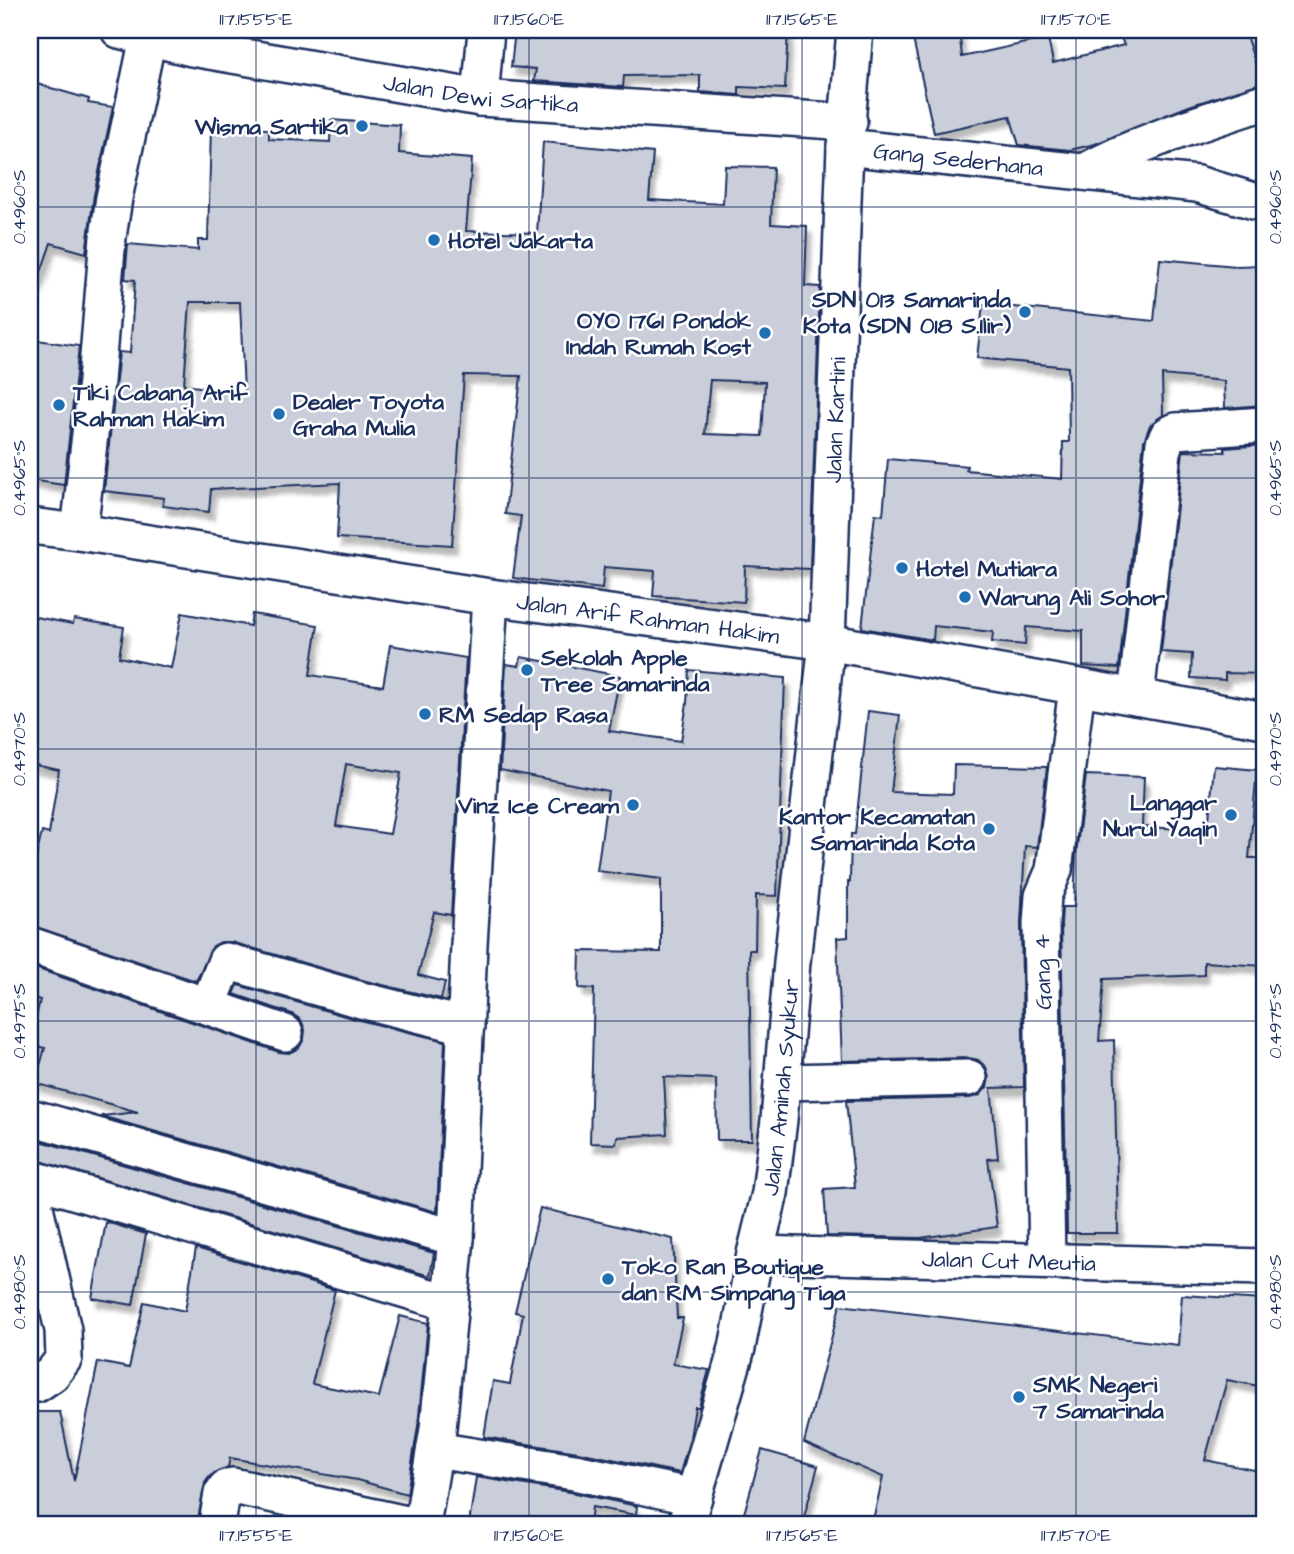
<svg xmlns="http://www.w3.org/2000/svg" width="1294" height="1554" viewBox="0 0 1294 1554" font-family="'Architects Daughter',sans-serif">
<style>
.building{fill:#caceda;stroke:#1b2f5e;stroke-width:2;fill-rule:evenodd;filter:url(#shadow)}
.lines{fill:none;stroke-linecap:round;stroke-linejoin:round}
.minor-casing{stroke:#1b2f5e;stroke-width:40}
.minor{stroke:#fff;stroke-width:35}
.ticks{fill:none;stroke:#1b2f5e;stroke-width:2;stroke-opacity:0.45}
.poi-dot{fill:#1f6fb2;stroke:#fff;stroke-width:2.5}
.labels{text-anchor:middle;stroke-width:5;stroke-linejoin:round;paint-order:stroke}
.street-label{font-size:23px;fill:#1b2f5e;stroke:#fff}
.poi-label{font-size:23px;font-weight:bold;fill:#1b2f5e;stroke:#fff;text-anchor:start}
.neatline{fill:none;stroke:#1b2f5e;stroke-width:2.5}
.ticks-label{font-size:18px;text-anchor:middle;fill:#1b2f5e}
</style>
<defs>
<filter id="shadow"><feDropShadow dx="4.5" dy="8" stdDeviation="2" flood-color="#0004"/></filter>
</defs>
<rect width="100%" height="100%" fill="#fff"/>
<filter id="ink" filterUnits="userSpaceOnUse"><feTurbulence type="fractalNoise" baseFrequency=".0143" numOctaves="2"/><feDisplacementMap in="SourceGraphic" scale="14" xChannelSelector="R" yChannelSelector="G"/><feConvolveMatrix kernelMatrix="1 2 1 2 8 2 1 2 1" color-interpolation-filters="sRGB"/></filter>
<g filter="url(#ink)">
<g class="building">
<path d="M515 30H788L785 89 739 87V95L700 92V75L624 76 623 87 534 81 536 69 511 67Z"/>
<path d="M911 30H959L962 57 1048 38 1053 63 1124 45 1118 30H1244L1255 62 1264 59V82L1189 106 1095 144 1070 150 1019 145 1010 116 934 133Z"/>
<path d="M30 82 89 99 88 103 113 107 94 195 86 253 51 243 34 292 30 291Z"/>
<path d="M331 120 400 125 399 153 472 159 466 231 537 233 543 142 653 153 649 200 723 204 725 166 773 167 771 224 807 226 805 286 820 287 810 569 745 566 744 602 653 596 655 571 604 567 602 589 513 578 521 516 505 514 521 376 464 375 452 545 337 538 340 483 211 489 209 512 163 506 164 498 104 491 119 352 130 353 135 280 125 279 128 244 198 250V240H208L211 128 269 129V139L330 142ZM190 302H240L244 393 184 385ZM710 380 765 382 762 436 705 434Z"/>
<path d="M1160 259 1236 266 1264 265V405L1225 408 1224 381 1162 375 1163 415 1150 425 1144 441 1119 668 1083 666V631L1026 627 1025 645 992 642 993 632 934 626 933 640 862 628 875 514 883 515 888 459 967 466 966 470 1062 479 1063 442H1069L1068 367 977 358 983 304 1154 321Z"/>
<path d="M30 339 79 346 64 485 30 480V461L38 405 30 404Z"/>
<path d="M1264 445V674L1225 673V680L1191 678 1192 654 1161 652 1183 451 1225 452V448Z"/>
<path d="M182 613 250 626 252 614 318 625 310 675 383 686 390 645 466 658 451 915 434 912 418 975 445 982 441 999 366 981 231 942H221L213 946 196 981 30 925V884L42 832 49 834 59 770 30 764V616L73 624 74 619 124 627 119 657 171 668ZM346 764 401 773 390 834 336 826Z"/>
<path d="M521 657 620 676 609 731 681 741 687 703 689 670 785 678 777 896 756 895 755 950H749L752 1140H717L716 1079 664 1077 667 1134 617 1137 616 1144 590 1143 594 989 579 988 580 951 661 952V879L597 871 608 791 500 770 506 664 519 666Z"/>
<path d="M868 711 900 715 891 792 953 794 954 765 1047 767 1037 847 1025 846 1021 923 1024 1087 991 1088 998 1158 988 1159 997 1227 920 1238 827 1236 824 1189 855 1187 846 1101 970 1098 980 1095 987 1087 989 1078 986 1067 978 1060 969 1058 842 1061 837 938 848 937V882H850L851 834H855Z"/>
<path d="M1214 766 1257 770 1249 858H1264V966L1204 962V975L1104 979 1099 1041 1114 1040 1118 1233H1067L1061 924 1062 907H1074L1076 854 1086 775 1144 777 1142 827 1208 830Z"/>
<path d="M35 968 279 1052 289 1053 299 1048 304 1039 305 1030 301 1020 292 1014 234 994 238 985 355 1019 445 1041 437 1212 101 1116 138 1112 35 1083 45 1048 30 1044 40 1000 30 997V981Z"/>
<path d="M30 1138 434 1253 430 1276 30 1158Z"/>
<path d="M540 1208 673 1239 677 1318H683L673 1364 709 1370 699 1407H695L690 1438 680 1473 578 1452 484 1437 493 1381 510 1384 523 1314 515 1312Z"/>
<path d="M106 1222 146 1234 133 1305 92 1298Z"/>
<path d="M196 1248 335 1290 312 1384 379 1397 400 1316 428 1323 418 1426 407 1494 357 1480 230 1458 228 1467 210 1476 205 1483 197 1524H30V1412H60L74 1481 98 1362 129 1368 144 1302 185 1311Z"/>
<path d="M1182 1295 1264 1300V1387L1227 1380 1205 1460 1264 1472V1524H872L883 1477 804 1443 840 1305 1178 1345Z"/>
<path d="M762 1450 818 1466 802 1524H741Z"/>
<path d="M476 1477 570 1492 637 1506 636 1515 592 1507 590 1524H469Z"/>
</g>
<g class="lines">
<g class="minor-casing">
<g id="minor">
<path id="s1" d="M119 30 192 48 480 98 849 122"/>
<path d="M480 98 486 30"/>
<path id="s2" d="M845 147 1197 184 1264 204"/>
<path d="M1084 172C1141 141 1203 122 1264 102"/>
<path id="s3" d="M30 526 79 532 490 597 827 642 1264 720"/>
<path d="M79 532 96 381 108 237 114 198 148 38"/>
<path d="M1136 697 1164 443 1168 435 1176 431 1264 425"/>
<path d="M30 945 285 1033"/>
<path d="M208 1006 226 961 361 1000 466 1026"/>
<path d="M783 1082 969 1078"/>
<path d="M30 1117 456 1238"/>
<path d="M30 1178 450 1303"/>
<path d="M30 1185 63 1330 64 1358 52 1374 37 1384H30"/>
<path id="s4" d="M755 1254 1264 1267"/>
<path d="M1047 1261 1041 923 1043 896 1054 870 1077 687"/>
<path d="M435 1450 574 1472 694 1497"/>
<path d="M217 1524 222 1494 226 1488 233 1486 407 1524"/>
<path d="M414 1524 423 1519 438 1429 456 1238 469 945 490 597"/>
<path id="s5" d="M686 1524 737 1348 755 1254 770 1193 779 1120 792 962 827 642 845 147 855 30"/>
</g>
</g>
<use href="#minor" class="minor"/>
</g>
</g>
<path class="ticks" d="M256 30V1524M529 30V1524M802 30V1524M1076 30V1524M30 207H1264M30 478H1264M30 749H1264M30 1021H1264M30 1292H1264"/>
<g class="poi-dot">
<circle cx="362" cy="126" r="7"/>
<circle cx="434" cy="240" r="7"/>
<circle cx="1025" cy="312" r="7"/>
<circle cx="765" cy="333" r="7"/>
<circle cx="59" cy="405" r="7"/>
<circle cx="279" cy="414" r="7"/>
<circle cx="902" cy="568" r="7"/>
<circle cx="965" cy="597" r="7"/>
<circle cx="527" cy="670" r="7"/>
<circle cx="425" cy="714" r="7"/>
<circle cx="633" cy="805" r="7"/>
<circle cx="1231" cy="815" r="7"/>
<circle cx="989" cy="829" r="7"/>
<circle cx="608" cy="1279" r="7"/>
<circle cx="1019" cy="1397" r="7"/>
</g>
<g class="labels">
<g class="street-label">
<text dy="8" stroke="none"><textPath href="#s1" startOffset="368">Jalan Dewi Sartika</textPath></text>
<text dy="8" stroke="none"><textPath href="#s2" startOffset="114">Gang Sederhana</textPath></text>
<text dy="8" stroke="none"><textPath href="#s5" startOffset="1118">Jalan Kartini</textPath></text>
<text dy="8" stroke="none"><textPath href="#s3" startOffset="625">Jalan Arif Rahman Hakim</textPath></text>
<text transform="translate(1042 972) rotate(-92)" y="8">Gang 4</text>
<text dy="8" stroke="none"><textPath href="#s5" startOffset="448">Jalan Aminah Syukur</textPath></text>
<text dy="8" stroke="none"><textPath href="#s4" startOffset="254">Jalan Cut Meutia</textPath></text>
</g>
<g class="poi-label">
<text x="348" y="134" text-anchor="end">Wisma Sartika</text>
<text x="448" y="248">Hotel Jakarta</text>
<text x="1011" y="307" text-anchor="end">SDN 013 Samarinda<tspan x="1011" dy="26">Kota (SDN 018 S.Ilir)</tspan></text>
<text x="751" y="328" text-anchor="end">OYO 1761 Pondok<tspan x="751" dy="26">Indah Rumah Kost</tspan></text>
<text x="73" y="400">Tiki Cabang Arif<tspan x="73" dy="26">Rahman Hakim</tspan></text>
<text x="293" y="409">Dealer Toyota<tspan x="293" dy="26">Graha Mulia</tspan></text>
<text x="916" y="576">Hotel Mutiara</text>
<text x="979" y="605">Warung Ali Sohor</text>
<text x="541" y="665">Sekolah Apple<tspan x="541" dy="26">Tree Samarinda</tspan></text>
<text x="439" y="722">RM Sedap Rasa</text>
<text x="1217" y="810" text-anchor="end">Langgar<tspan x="1217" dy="26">Nurul Yaqin</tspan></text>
<text x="619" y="813" text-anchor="end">Vinz Ice Cream</text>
<text x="975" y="824" text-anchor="end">Kantor Kecamatan<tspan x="975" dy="26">Samarinda Kota</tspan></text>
<text x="622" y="1274">Toko Ran Boutique<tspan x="622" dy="26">dan RM Simpang Tiga</tspan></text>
<text x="1033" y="1392">SMK Negeri<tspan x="1033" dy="26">7 Samarinda</tspan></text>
</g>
</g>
<rect width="1294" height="1554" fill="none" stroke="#fff" stroke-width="77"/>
<rect x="38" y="38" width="1218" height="1478" class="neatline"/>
<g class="ticks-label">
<text x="256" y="25">117.1555°E</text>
<text x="529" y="25">117.1560°E</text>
<text x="802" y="25">117.1565°E</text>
<text x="1076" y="25">117.1570°E</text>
<text transform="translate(19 207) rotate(-90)" y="6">0.4960°S</text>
<text transform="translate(1275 207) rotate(-90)" y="6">0.4960°S</text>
<text transform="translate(19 478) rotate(-90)" y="6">0.4965°S</text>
<text transform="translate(1275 478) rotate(-90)" y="6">0.4965°S</text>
<text transform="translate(19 749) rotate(-90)" y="6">0.4970°S</text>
<text transform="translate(1275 749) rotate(-90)" y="6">0.4970°S</text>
<text transform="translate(19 1021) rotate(-90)" y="6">0.4975°S</text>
<text transform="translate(1275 1021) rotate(-90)" y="6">0.4975°S</text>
<text transform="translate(19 1292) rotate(-90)" y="6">0.4980°S</text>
<text transform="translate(1275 1292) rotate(-90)" y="6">0.4980°S</text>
<text x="256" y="1541">117.1555°E</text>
<text x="529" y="1541">117.1560°E</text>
<text x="802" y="1541">117.1565°E</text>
<text x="1076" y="1541">117.1570°E</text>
</g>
</svg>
